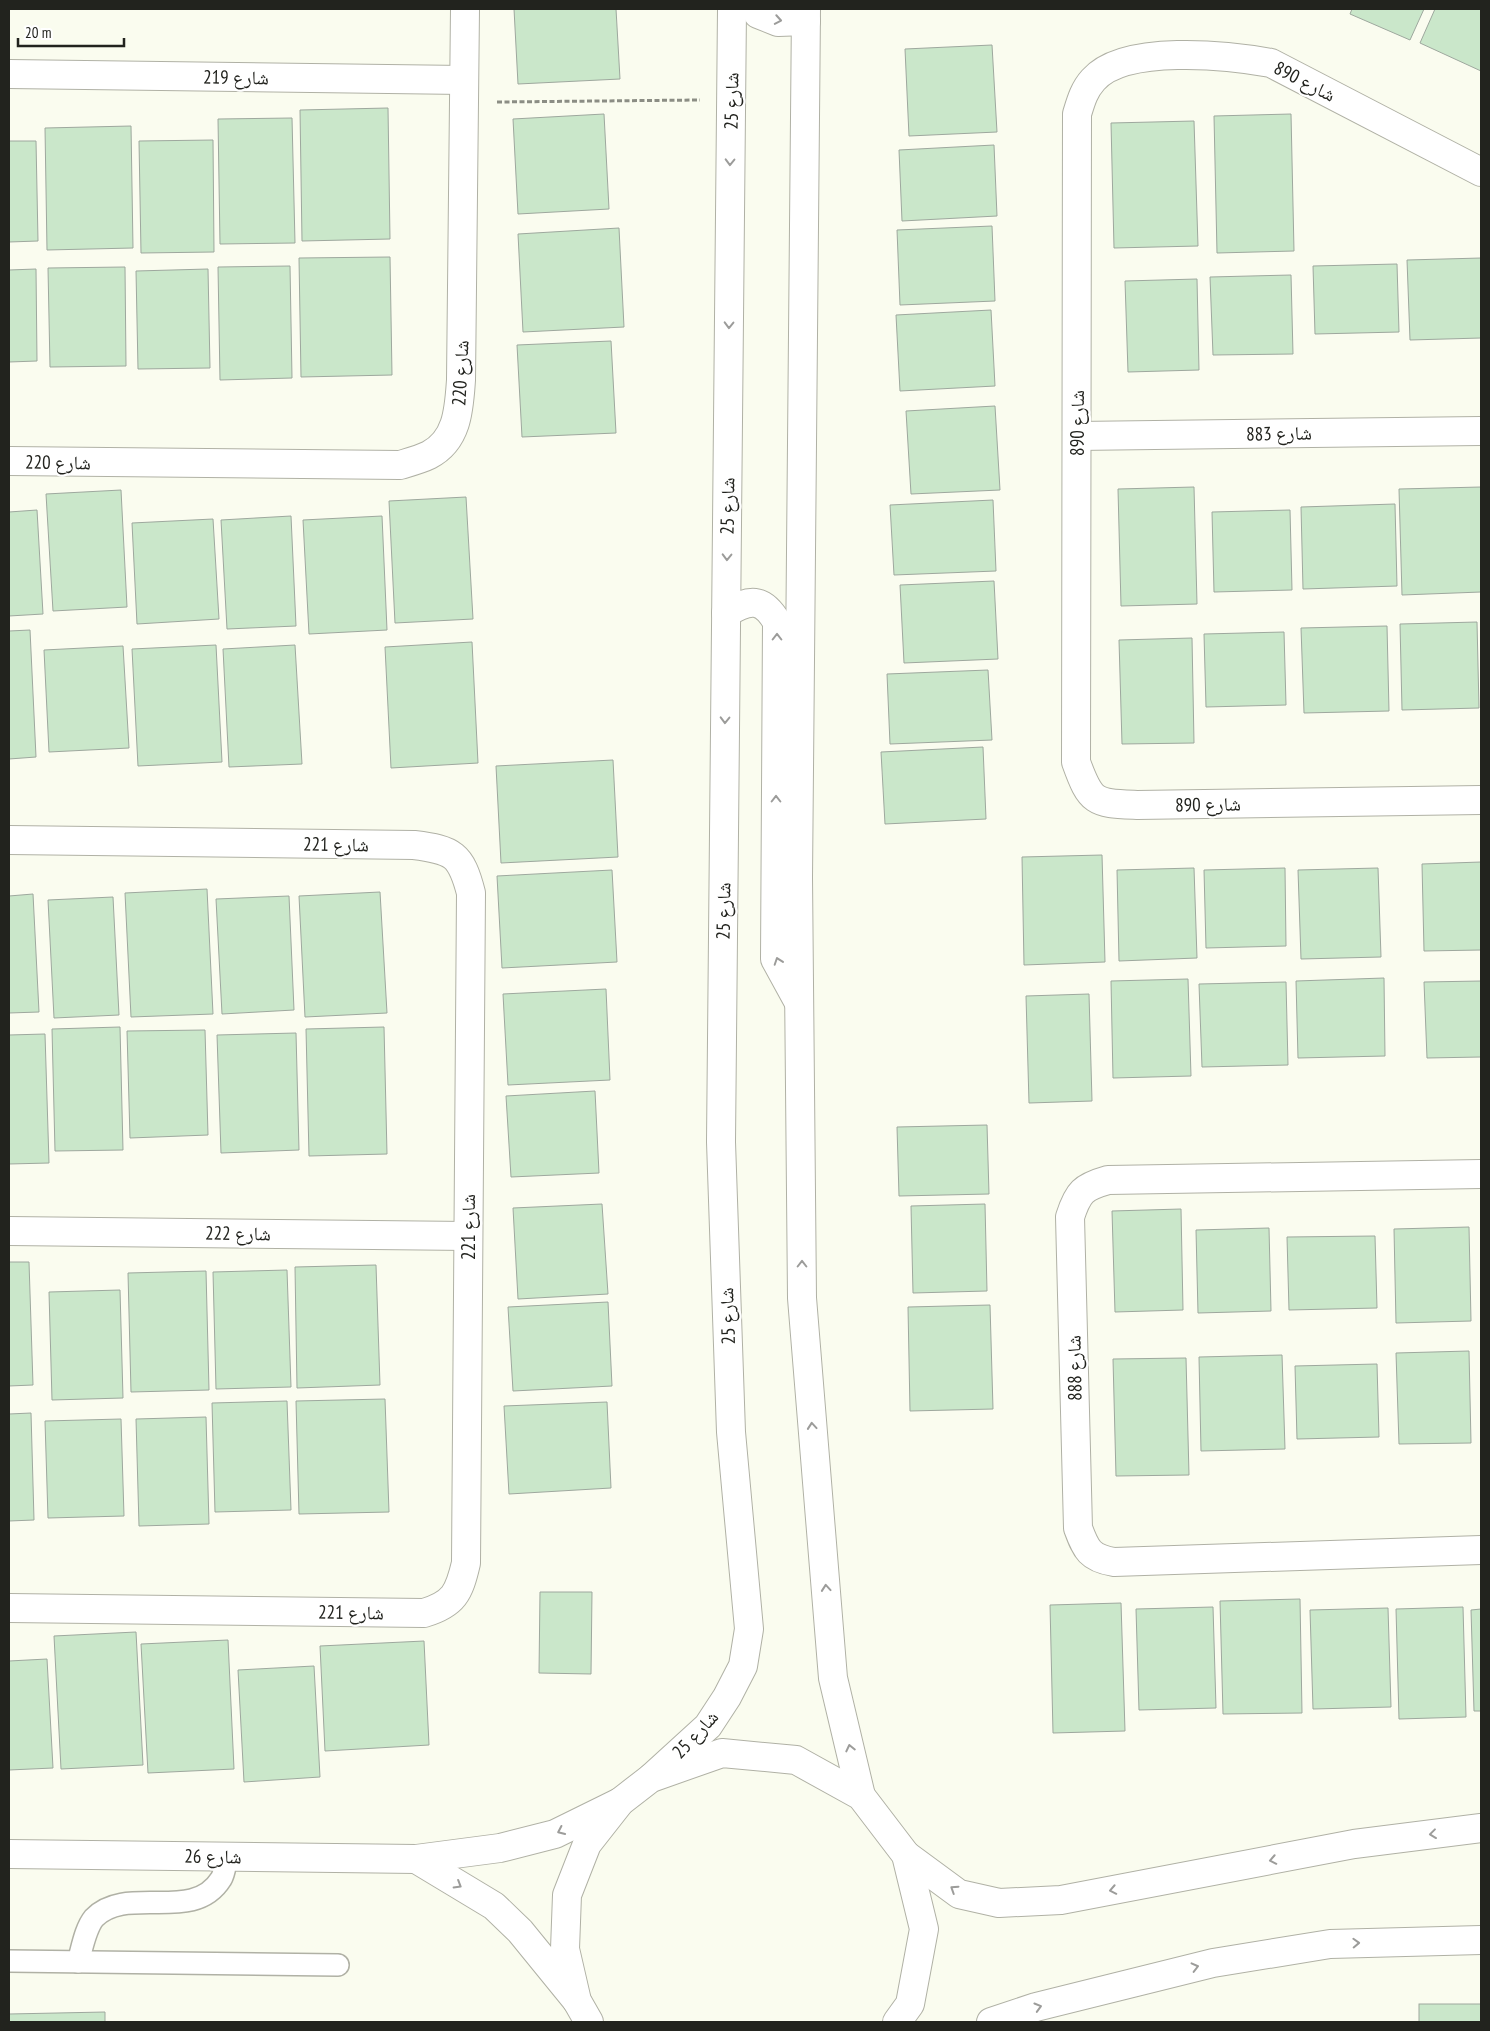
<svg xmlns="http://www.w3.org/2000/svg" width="1490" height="2031" viewBox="0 0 1490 2031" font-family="'PT Sans Narrow','Noto Naskh Arabic',sans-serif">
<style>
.building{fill:#cae7ca;stroke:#9ea89e}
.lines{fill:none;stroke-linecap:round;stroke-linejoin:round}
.service-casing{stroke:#b0b1a5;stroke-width:24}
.minor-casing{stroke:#b0b1a5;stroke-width:30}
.tertiary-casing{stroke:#b0b1a5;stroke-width:30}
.path{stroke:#8b8d84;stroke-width:3;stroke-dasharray:5 2.5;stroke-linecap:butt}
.service{stroke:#fff;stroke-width:21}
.minor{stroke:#fff;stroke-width:28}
.tertiary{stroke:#fff;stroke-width:28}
.oneway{stroke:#9c9c9a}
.labels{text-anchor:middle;stroke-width:4.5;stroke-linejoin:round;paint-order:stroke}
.street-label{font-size:19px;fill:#22231e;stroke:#fff}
</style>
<rect width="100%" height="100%" fill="#fafcef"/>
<g class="building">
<path d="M514 9H616L620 79 518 84Z"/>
<path d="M1352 9H1424L1410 40 1350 14Z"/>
<path d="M1435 9H1481V71L1420 43Z"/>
<path d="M992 45 997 132 909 136 905 49Z"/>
<path d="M388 108 390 239 302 241 300 110Z"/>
<path d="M604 114 609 209 518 214 513 119Z"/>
<path d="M1291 114 1294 251 1217 253 1214 116Z"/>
<path d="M292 118 295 243 220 244 218 119Z"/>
<path d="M1194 121 1198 246 1114 248 1111 123Z"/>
<path d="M131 126 133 248 47 250 45 128Z"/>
<path d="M213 140 214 252 141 253 139 141Z"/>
<path d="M9 141H36L38 241 9 242Z"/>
<path d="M994 145 997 216 902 221 899 150Z"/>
<path d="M992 226 995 301 900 305 897 230Z"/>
<path d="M619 228 624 327 523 332 518 234Z"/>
<path d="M390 257 392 375 301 377 299 258Z"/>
<path d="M1481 258V338L1410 340 1407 260Z"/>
<path d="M1397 264 1399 332 1315 334 1313 266Z"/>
<path d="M290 266 292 378 220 380 218 267Z"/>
<path d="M125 267 126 366 50 367 48 268Z"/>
<path d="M36 269 37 361 9 362V270Z"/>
<path d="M208 269 210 368 138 369 136 271Z"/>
<path d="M1291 275 1293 354 1213 355 1210 277Z"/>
<path d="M1197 279 1199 370 1128 372 1125 281Z"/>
<path d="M991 310 995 386 900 391 896 315Z"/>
<path d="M611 341 616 433 522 437 517 345Z"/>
<path d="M995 406 1000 490 911 494 906 411Z"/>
<path d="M1194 487 1197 604 1121 606 1118 489Z"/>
<path d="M1481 487V592L1402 595 1399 489Z"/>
<path d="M121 490 127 607 53 611 46 494Z"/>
<path d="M466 497 473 619 395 623 389 501Z"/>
<path d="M993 500 996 571 894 575 890 505Z"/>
<path d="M1395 504 1397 586 1303 589 1301 507Z"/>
<path d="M37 510 43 614 9 616V512Z"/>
<path d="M1290 510 1292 590 1214 592 1212 512Z"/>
<path d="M291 516 296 626 227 629 221 520Z"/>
<path d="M382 516 387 630 309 634 303 520Z"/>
<path d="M213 519 219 619 137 624 132 523Z"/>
<path d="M994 581 998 659 904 663 900 585Z"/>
<path d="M1477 622 1479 708 1402 710 1400 624Z"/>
<path d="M1387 626 1389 711 1304 713 1301 628Z"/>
<path d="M30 630 36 757 9 759V631Z"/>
<path d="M1284 632 1286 705 1206 707 1204 634Z"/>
<path d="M1192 638 1194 743 1122 744 1119 640Z"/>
<path d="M472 642 478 763 391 768 385 647Z"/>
<path d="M216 645 222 762 138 766 132 649Z"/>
<path d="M295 645 302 764 229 767 223 649Z"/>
<path d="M123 646 129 748 49 752 44 650Z"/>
<path d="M988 670 992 740 890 744 887 674Z"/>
<path d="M983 747 986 819 885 824 881 752Z"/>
<path d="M613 760 618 857 501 863 496 766Z"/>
<path d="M1102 855 1105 962 1024 965 1022 857Z"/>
<path d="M1481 862V950L1424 951 1422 864Z"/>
<path d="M1194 868 1197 958 1119 961 1117 870Z"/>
<path d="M1285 868 1286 946 1206 948 1204 870Z"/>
<path d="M1378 868 1381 957 1301 959 1298 870Z"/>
<path d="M612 870 617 962 502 968 497 876Z"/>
<path d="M207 889 213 1014 131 1017 125 893Z"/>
<path d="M380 892 387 1013 305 1017 299 896Z"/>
<path d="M33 894 39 1012 9 1013V896Z"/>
<path d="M289 896 294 1010 222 1014 216 899Z"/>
<path d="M113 897 119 1015 54 1018 48 900Z"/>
<path d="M1384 978 1385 1056 1298 1058 1296 981Z"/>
<path d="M1188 979 1191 1076 1113 1078 1111 981Z"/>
<path d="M1481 981V1057L1427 1058 1424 982Z"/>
<path d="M1286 982 1288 1065 1202 1067 1199 984Z"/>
<path d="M606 989 610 1080 508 1085 503 994Z"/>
<path d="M1089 994 1092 1101 1029 1103 1026 996Z"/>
<path d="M120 1027 123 1150 55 1151 52 1029Z"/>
<path d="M384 1027 387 1154 309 1156 306 1029Z"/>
<path d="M205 1030 208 1135 130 1138 127 1031Z"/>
<path d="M296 1033 299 1150 221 1153 217 1035Z"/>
<path d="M45 1034 49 1163 9 1164V1035Z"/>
<path d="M595 1091 599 1173 511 1177 506 1096Z"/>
<path d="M987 1125 989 1194 899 1196 897 1127Z"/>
<path d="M602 1204 608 1294 518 1299 513 1208Z"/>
<path d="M985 1204 987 1291 913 1293 911 1206Z"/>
<path d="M1181 1209 1183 1310 1115 1312 1112 1211Z"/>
<path d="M1469 1227 1471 1321 1396 1323 1394 1229Z"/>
<path d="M1269 1228 1271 1311 1198 1313 1196 1230Z"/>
<path d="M1375 1236 1377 1308 1289 1310 1287 1237Z"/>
<path d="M9 1262H29L33 1385 9 1386Z"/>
<path d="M376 1265 380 1385 297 1388 295 1267Z"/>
<path d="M287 1270 291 1387 216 1389 213 1272Z"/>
<path d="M206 1271 209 1390 131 1392 128 1273Z"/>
<path d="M120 1290 123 1398 52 1400 49 1292Z"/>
<path d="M608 1302 612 1386 513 1391 508 1307Z"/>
<path d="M990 1305 993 1409 910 1411 908 1307Z"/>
<path d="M1469 1351 1471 1443 1399 1444 1396 1353Z"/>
<path d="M1282 1355 1285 1449 1201 1451 1199 1357Z"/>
<path d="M1186 1358 1189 1475 1116 1476 1113 1359Z"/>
<path d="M1377 1364 1379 1437 1297 1439 1295 1366Z"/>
<path d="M385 1399 389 1512 299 1514 296 1401Z"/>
<path d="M287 1401 291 1510 215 1512 212 1403Z"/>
<path d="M607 1402 611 1488 509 1494 504 1406Z"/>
<path d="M31 1413 34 1520 9 1521V1414Z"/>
<path d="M206 1417 209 1524 139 1526 136 1419Z"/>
<path d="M121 1419 124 1516 48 1518 45 1421Z"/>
<path d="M540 1592H592L591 1674 539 1673Z"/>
<path d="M1300 1599 1302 1713 1223 1714 1220 1601Z"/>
<path d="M1121 1603 1125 1731 1053 1733 1050 1605Z"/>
<path d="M1213 1607 1216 1708 1139 1710 1136 1609Z"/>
<path d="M1463 1607 1466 1717 1399 1719 1396 1609Z"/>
<path d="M1388 1608 1391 1707 1313 1709 1310 1610Z"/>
<path d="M1481 1609V1711H1474L1471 1610Z"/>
<path d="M136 1632 143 1765 61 1769 54 1636Z"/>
<path d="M228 1640 234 1769 148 1773 141 1644Z"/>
<path d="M424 1641 429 1745 325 1751 320 1646Z"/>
<path d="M47 1659 53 1768 9 1770V1661Z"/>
<path d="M314 1666 320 1777 244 1782 238 1670Z"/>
<rect x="1419" y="2004" width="62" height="18"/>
<path d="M105 2012V2022H9V2014Z"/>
</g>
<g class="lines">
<g class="service-casing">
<g id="service">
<path d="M9 1961 338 1965"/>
<path d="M78 1962C82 1949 85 1929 94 1918 127 1884 193 1924 221 1879 225 1873 225 1863 227 1857"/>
</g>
</g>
<g class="minor-casing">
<g id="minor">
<path d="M9 74 464 80"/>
<path d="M1481 172 1271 63C1228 55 1124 44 1093 80 1084 90 1081 101 1077 114L1076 762C1091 804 1095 803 1137 805L1481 800"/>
<path d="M1077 436 1481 431"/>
<path d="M9 461 400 465C410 462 421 459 429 455 458 440 459 408 461 380L465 9"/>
<path d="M9 840 414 845C453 850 461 854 471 893L466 1563C459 1593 454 1604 424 1613L9 1608"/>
<path d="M1481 1174 1108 1180C1083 1187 1078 1192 1070 1217L1078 1528C1086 1550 1090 1558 1114 1562L1481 1550"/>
<path d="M9 1231 468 1236"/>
<path d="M9 1854 416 1859 500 1848 555 1834 620 1802"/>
<path d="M416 1859 494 1906 520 1931 577 2001"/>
</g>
</g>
<g class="tertiary-casing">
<g id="tertiary">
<path d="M756 9 758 14 778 22 806 21"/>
<path d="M806 9 798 877 802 1298 833 1678 861 1796"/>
<path d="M726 613C750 599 762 597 777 622L775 959 798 1001"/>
<path d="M651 1778 708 1726 727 1697 743 1666 749 1629 731 1432 721 1142 732 9"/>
<path d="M906 1855 959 1894 999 1903 1061 1900 1354 1844 1481 1828"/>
<path d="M589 2022 577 2001 565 1949 567 1895 587 1844 620 1802 651 1778 722 1753 796 1760 861 1796 906 1855 924 1929 910 2004 897 2022"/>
<path d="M991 2022 1036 2007 1213 1963 1330 1944 1481 1940"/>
</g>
</g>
<path class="path" d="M497 102 700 100"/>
<use href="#service" class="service"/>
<use href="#minor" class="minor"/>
<use href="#tertiary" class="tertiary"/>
</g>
<defs><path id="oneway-chevron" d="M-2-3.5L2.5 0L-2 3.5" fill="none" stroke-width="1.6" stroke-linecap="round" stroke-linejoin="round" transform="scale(1.25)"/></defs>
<g class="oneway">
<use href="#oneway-chevron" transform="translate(778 20) rotate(10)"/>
<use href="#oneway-chevron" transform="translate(730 162) rotate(91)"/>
<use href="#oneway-chevron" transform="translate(729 325) rotate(91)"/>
<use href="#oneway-chevron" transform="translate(727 557) rotate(91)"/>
<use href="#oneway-chevron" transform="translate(777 637) rotate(-90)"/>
<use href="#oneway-chevron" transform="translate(725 720) rotate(91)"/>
<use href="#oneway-chevron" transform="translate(776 799) rotate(-90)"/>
<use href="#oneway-chevron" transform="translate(778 961) rotate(-109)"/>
<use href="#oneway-chevron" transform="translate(802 1264) rotate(-90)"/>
<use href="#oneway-chevron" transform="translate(812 1426) rotate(-95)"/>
<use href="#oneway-chevron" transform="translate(826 1588) rotate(-95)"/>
<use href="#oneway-chevron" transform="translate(850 1748) rotate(-103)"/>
<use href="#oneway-chevron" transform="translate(561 1831) rotate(155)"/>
<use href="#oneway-chevron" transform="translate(1433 1834) rotate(173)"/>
<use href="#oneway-chevron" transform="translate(1273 1860) rotate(169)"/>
<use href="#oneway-chevron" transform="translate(458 1885) rotate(31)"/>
<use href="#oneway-chevron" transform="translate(954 1889) rotate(-147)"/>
<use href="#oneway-chevron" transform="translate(1113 1890) rotate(169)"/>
<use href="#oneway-chevron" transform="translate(1356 1943) rotate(-2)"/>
<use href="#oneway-chevron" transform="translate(1195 1967) rotate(-14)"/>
<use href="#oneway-chevron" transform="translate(1038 2007) rotate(-16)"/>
</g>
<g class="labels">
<g class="street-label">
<text transform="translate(236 77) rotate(1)" y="7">شارع 219</text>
<text transform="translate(1305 81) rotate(27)" y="7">شارع 890</text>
<text transform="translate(731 101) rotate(-89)" y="7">شارع 25</text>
<text transform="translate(460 373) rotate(-87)" y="7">شارع 220</text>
<text transform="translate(1077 423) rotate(-90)" y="7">شارع 890</text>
<text transform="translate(1279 433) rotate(-1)" y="7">شارع 883</text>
<text transform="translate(58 462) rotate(1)" y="7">شارع 220</text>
<text transform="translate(727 506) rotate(-89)" y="7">شارع 25</text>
<text transform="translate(1208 804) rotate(-1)" y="7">شارع 890</text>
<text transform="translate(336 844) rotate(1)" y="7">شارع 221</text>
<text transform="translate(723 911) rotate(-89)" y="7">شارع 25</text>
<text transform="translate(468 1227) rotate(-90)" y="7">شارع 221</text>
<text transform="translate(238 1233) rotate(1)" y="7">شارع 222</text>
<text transform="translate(727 1316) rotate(-92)" y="7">شارع 25</text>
<text transform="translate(1074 1368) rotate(-91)" y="7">شارع 888</text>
<text transform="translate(351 1612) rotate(1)" y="7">شارع 221</text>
<text transform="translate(695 1734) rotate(-47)" y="7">شارع 25</text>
<text transform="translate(213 1856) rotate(1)" y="7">شارع 26</text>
</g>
</g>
<rect width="1490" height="2031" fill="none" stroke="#22231e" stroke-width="20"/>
<path d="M18 38v8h106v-8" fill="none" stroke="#22231e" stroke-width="2.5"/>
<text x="25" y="38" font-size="15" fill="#22231e" stroke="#ffffff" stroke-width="4" paint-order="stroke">20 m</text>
</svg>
